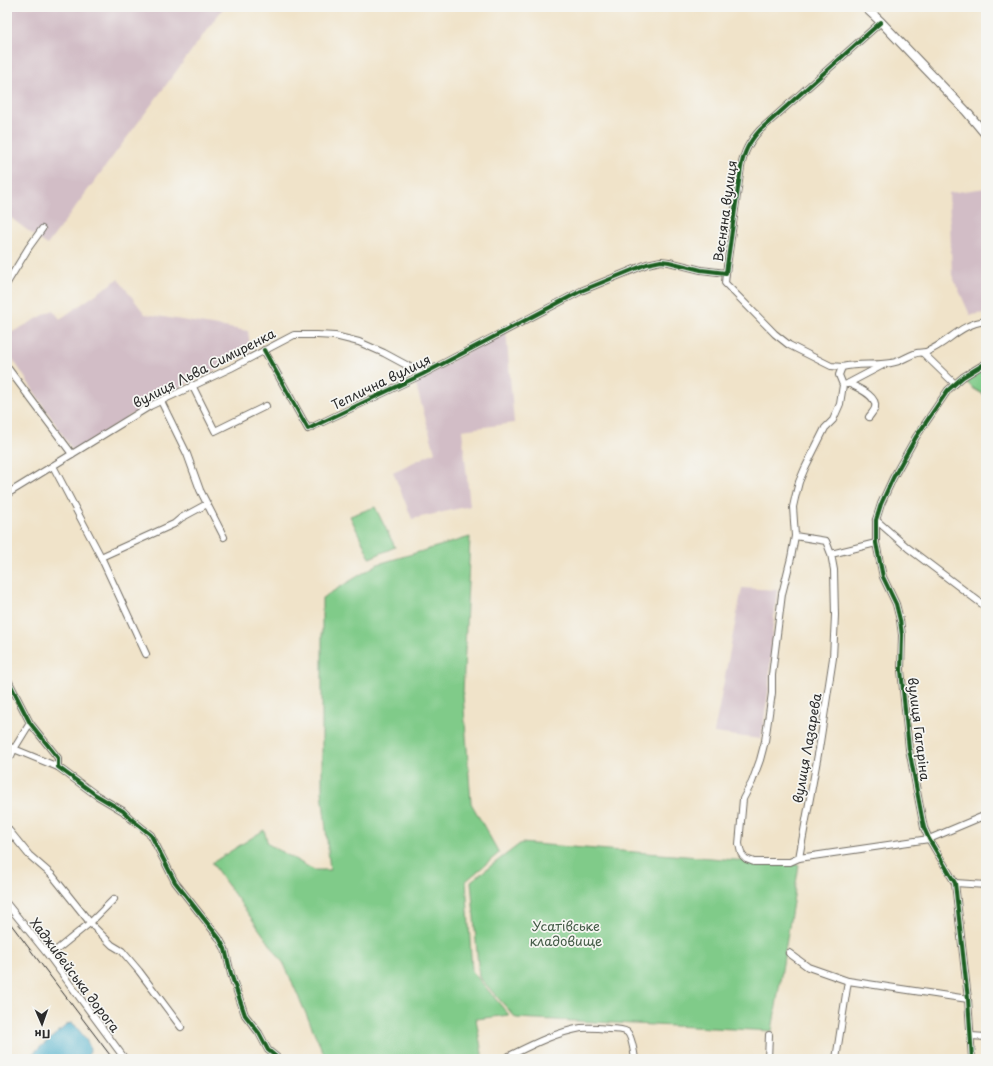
<svg xmlns="http://www.w3.org/2000/svg" width="993" height="1066" viewBox="0 0 993 1066" font-family="'Playpen Sans',sans-serif">
<style>
.industrial{fill:#d2bdc6}
.green{fill:#80cb89;stroke:#567b5a}
.water{fill:#4cafcb;stroke:#3c6d7b}
.lines{fill:none;stroke-linecap:round;stroke-linejoin:round}
.minor-casing{stroke:#706b62;stroke-width:8}
.major-casing{stroke:#706b62;stroke-width:10}
.minor{stroke:#fff;stroke-width:6}
.major{stroke:#fff;stroke-width:8}
.tram{stroke:#2b2b2b;stroke-width:1}
.cycleway-casing{stroke:#f6f6f2;stroke-width:6}
.cycleway{stroke:#1b5e20;stroke-width:4}
.labels{text-anchor:middle;stroke-width:3.5;stroke-linejoin:round;paint-order:stroke}
.street-label{font-size:13px;fill:#2b2b2b;stroke:#f6f6f2}
.park-label{font-size:13px;fill:#445b47;stroke:#f6f6f2}
</style>
<rect width="100%" height="100%" fill="#f6f6f2"/>
<filter id="ink" filterUnits="userSpaceOnUse"><feTurbulence type="fractalNoise" baseFrequency=".025" numOctaves="2"/><feDisplacementMap in="SourceGraphic" scale="8" xChannelSelector="R" yChannelSelector="G"/><feConvolveMatrix kernelMatrix="1 2 1 2 8 2 1 2 1" color-interpolation-filters="sRGB"/></filter>
<filter id="wash" filterUnits="userSpaceOnUse"><feTurbulence type="fractalNoise" baseFrequency=".012" numOctaves="4" result="noise"/><feDisplacementMap in="SourceGraphic" scale="16" xChannelSelector="R" yChannelSelector="G"/><feGaussianBlur stdDeviation="0.9" result="paint"/><feColorMatrix in="noise" values="0 0 0 0 0 0 0 0 0 0 0 0 0 0 0 0 0 1.4 0 .05"/><feComposite in="paint" operator="in"/></filter>
<g filter="url(#wash)">
<rect width="100%" height="100%" fill="#f0e3c9"/>
<g class="industrial">
<path d="M7 7H224L47 245 7 215Z"/>
<path d="M986 188V313L970 315 952 275 949 193Z"/>
<path d="M118 279 145 314 248 331 251 352 159 398 73 451 7 350V335L53 310 60 319Z"/>
<path d="M506 330 514 423 462 430 470 506 412 519 393 472 435 452 415 382Z"/>
<path d="M742 588 777 590 772 635 769 687 761 739 714 733Z"/>
</g>
<g class="green">
<path d="M986 366V396L974 389 966 382 969 377Z"/>
<path d="M375 507 395 547 370 558 350 516Z"/>
<path d="M470 537 463 694 471 803 499 853 466 881 472 971 509 1015 476 1019 483 1059H437L436 1057 431 1059H326L284 964 212 863 264 830 268 844 314 870H330L322 791V598L378 564Z"/>
<path d="M521 843 799 865 772 1031 516 1018 479 977 471 881Z"/>
</g>
<path class="water" d="M71 1023 75 1025C79 1031 91 1043 90 1051 89 1055 86 1057 84 1059H26L63 1028 68 1024Z"/>
</g>
<g filter="url(#ink)">
<g class="lines">
<g class="minor-casing">
<g id="minor">
<path d="M726 273 725 283 775 334 789 345 831 366 842 367"/>
<path d="M7 283 29 247 42 229"/>
<path d="M264 350 308 429 423 374 581 291 647 264 661 261 669 262 701 270 726 273 741 167C744 152 749 142 760 130L881 22"/>
<path d="M923 353 955 384"/>
<path d="M7 367 72 454"/>
<path d="M847 384 883 365"/>
<path d="M850 384C858 388 878 396 875 408 874 411 871 414 869 417"/>
<path d="M192 385 215 431 266 406"/>
<path d="M161 401 187 454 200 490 224 537"/>
<path d="M53 466 101 557 146 654"/>
<path d="M7 494 150 406 231 368 294 335H317L335 336 359 342 384 353 423 374"/>
<path d="M876 520 908 548 986 607"/>
<path d="M795 536 826 541 831 554 834 570 835 615 833 658 819 749 799 858 929 839 986 815"/>
<path d="M831 554 876 543"/>
<path d="M101 557 174 524 181 518 207 504"/>
<path d="M7 678 30 723 58 758V767L96 795 123 811 130 818 151 835 175 882 219 938 225 949 231 974 245 1015 259 1033 268 1050 279 1059"/>
<path d="M7 745 14 749 30 723"/>
<path d="M7 756H11L14 749 58 767"/>
<path d="M7 828 29 855 52 875 92 925 112 945 122 951 139 971 181 1027"/>
<path d="M799 858 790 862H754L746 859 743 856 741 853 739 844 743 799 752 782 760 760 765 741 772 693V675L782 594 791 558 795 536 793 507 795 498 799 482 805 468 825 428 833 420 840 404 843 385 839 375 842 367C859 363 874 366 891 363 900 362 906 357 914 354 918 352 922 353 926 352 949 343 959 324 986 321"/>
<path d="M955 883 986 885"/>
<path d="M7 904 49 956 125 1059"/>
<path d="M789 953 808 967 848 981 968 999"/>
<path d="M49 956 91 922 114 899"/>
<path d="M971 1036 986 1037"/>
<path d="M503 1059C528 1047 553 1033 581 1028 590 1027 600 1028 609 1029 614 1029 623 1029 627 1032 632 1036 634 1053 635 1059"/>
<path d="M768 1059 769 1035"/>
<path d="M836 1059 848 981"/>
<path d="M972 1059 968 999 955 883 929 839 924 828 909 749 901 670 902 635 900 620 896 604 883 577 876 543V520L881 504 893 478 916 437 948 390 963 377 986 363"/>
</g>
</g>
<g class="major-casing">
<path id="major" d="M865 7 881 22 966 111 986 135"/>
</g>
<use href="#minor" class="minor"/>
<use href="#major" class="major"/>
<path class="tram" d="M7 919 113 1059"/>
<g class="cycleway-casing">
<g id="cycleway">
<path d="M264 350 308 429 423 374 581 291 647 264 661 261 669 262 701 270 726 273 741 167C744 152 749 142 760 130L881 22"/>
<path d="M7 678 30 723 58 758V767L96 795 123 811 130 818 151 835 175 882 219 938 225 949 231 974 245 1015 259 1033 268 1050 279 1059"/>
<path d="M972 1059 968 999 955 883 929 839 924 828 909 749 901 670 902 635 900 620 896 604 883 577 876 543V520L881 504 893 478 916 437 948 390 963 377 986 363"/>
</g>
</g>
<use href="#cycleway" class="cycleway"/>
</g>
</g>
<g class="labels">
<g class="street-label">
<text transform="translate(725 211) rotate(-82)" y="5">Весняна вулиця</text>
<text transform="translate(204 368) rotate(-27)" y="5">вулиця Льва Симиренка</text>
<text transform="translate(381 382) rotate(-26)" y="5">Теплична вулиця</text>
<text transform="translate(919 729) rotate(83)" y="5">вулиця Гагаріна</text>
<text transform="translate(807 748) rotate(-80)" y="5">вулиця Лазарева</text>
<text transform="translate(75 975) rotate(53)" y="5">Хаджибейська дорога</text>
</g>
<g class="park-label">
<text x="566" y="931">Усатівське<tspan x="566" dy="15">кладовище</tspan></text>
</g>
</g>
<rect width="993" height="1066" fill="none" stroke="#f6f6f2" stroke-width="24"/>
<g transform="translate(42 1024) rotate(178)" stroke="#f6f6f2" stroke-width="3" paint-order="stroke">
<path d="M0-3L7 15L0 10L-7 15Z" fill="#2b2b2b"/>
<text y="-6" font-size="11" font-weight="bold" text-anchor="middle" fill="#2b2b2b">Пн</text>
</g>
</svg>
